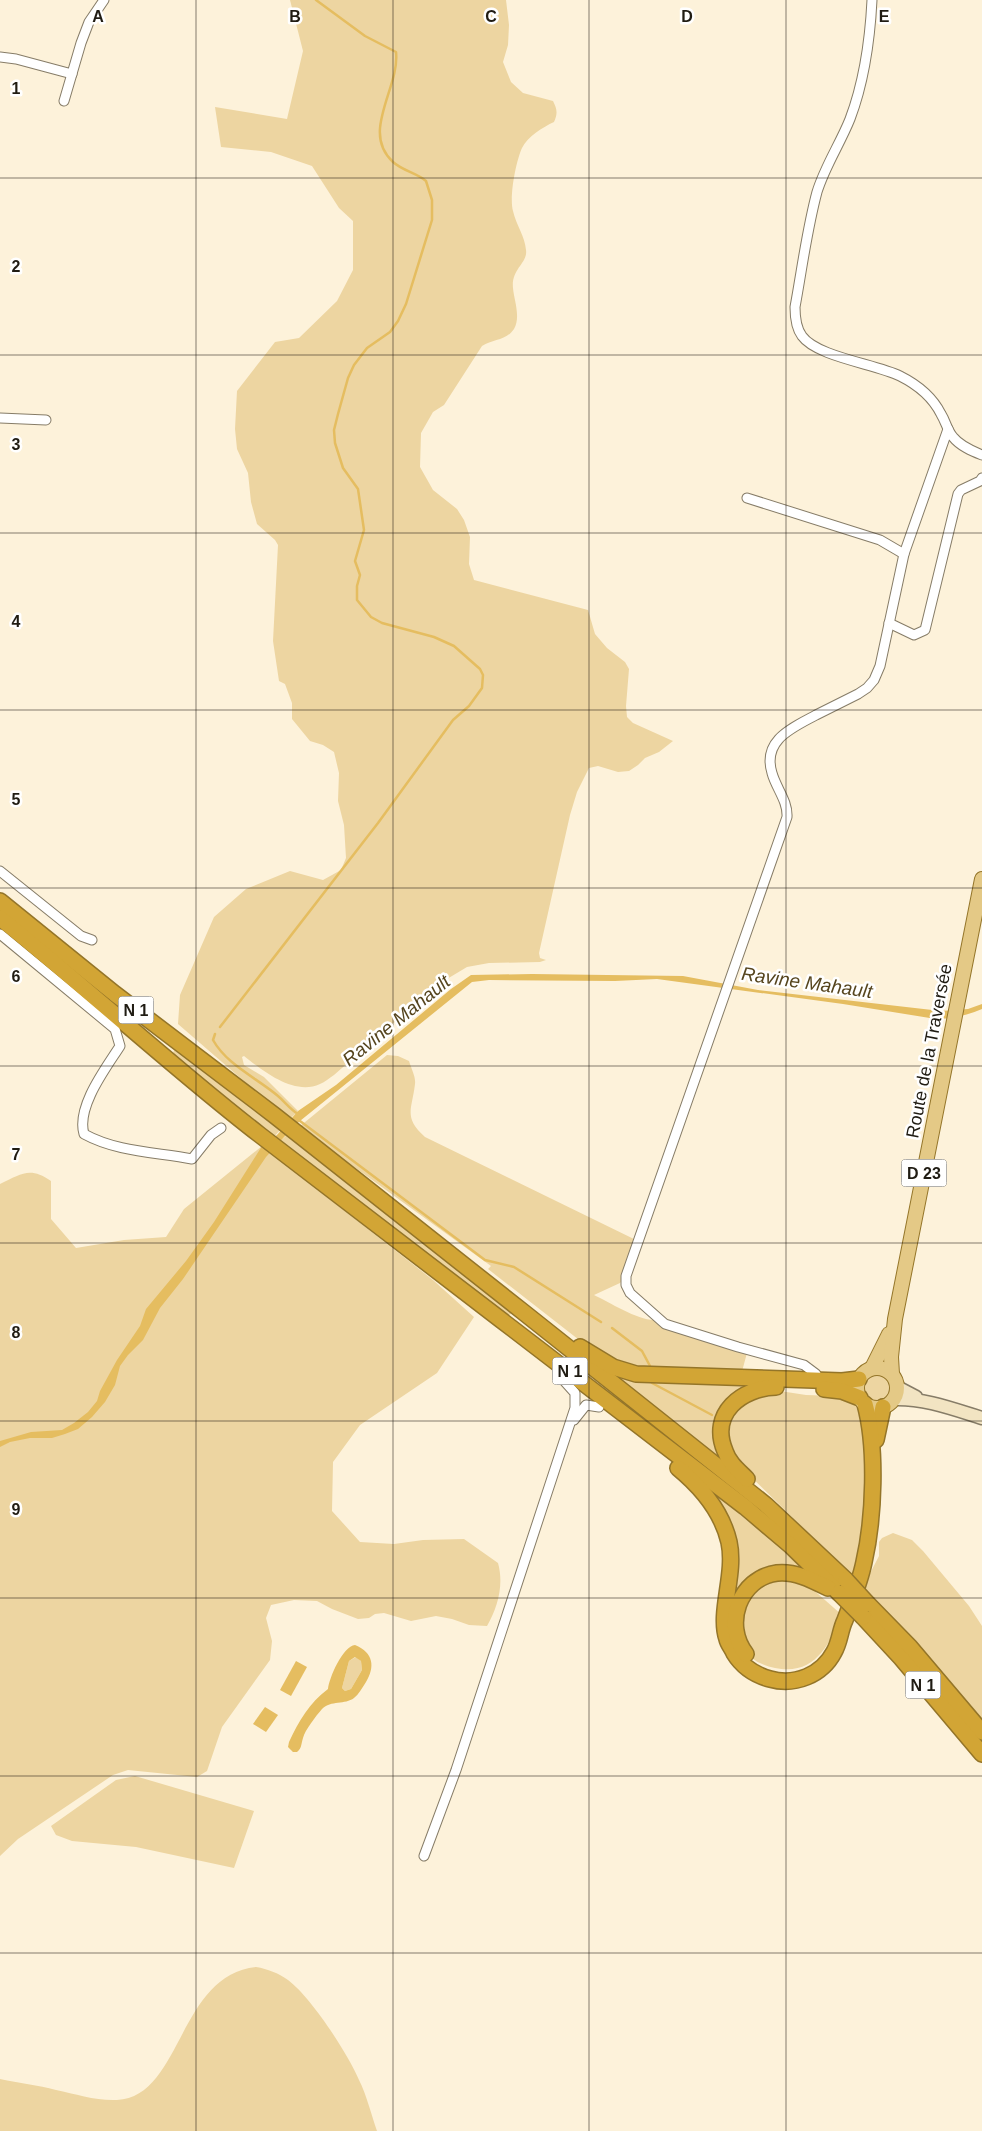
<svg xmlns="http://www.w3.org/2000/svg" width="982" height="2131" viewBox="0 0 982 2131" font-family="Arial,sans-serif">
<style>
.green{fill:#edd5a1}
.water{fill:#e5bd60;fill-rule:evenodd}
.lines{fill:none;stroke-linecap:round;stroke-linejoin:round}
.stream{stroke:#e5bd60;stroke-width:2.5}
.street-casing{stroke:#867c67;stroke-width:11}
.secondary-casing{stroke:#867c67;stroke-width:15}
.primary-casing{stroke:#947529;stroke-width:16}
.highway-casing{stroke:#947529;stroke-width:18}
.street{stroke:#fff;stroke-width:9}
.secondary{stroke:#f2e4c2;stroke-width:12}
.primary{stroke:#e4c986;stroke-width:14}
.highway{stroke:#d2a535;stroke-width:15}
.highway-bridge-casing{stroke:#947529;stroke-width:18;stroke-linecap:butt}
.highway-bridge{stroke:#d2a535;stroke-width:15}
.grid{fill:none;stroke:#201c13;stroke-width:1;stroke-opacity:0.55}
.labels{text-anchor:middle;stroke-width:5;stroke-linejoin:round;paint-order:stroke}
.shield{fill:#fff;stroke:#63605a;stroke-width:1}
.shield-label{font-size:16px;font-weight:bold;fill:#201c13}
.street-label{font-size:18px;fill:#201c13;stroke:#fff}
.water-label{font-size:19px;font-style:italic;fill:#56451e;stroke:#fff}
.grid-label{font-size:16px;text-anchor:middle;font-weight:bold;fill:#201c13;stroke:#fff;stroke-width:5;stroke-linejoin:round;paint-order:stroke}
</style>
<rect width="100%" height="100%" fill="#fdf2da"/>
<g class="green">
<path d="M290 0H506L509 25 508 45 503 62 511 82 523 93 553 101C557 109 558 113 554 122 543 127 527 137 522 148 516 161 509 197 513 211 516 225 525 236 526 250 528 263 511 269 513 288 514 300 521 317 514 329 506 341 493 339 482 346L444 405 433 412 421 433 420 467 433 490 457 509 464 520 470 537 469 564 474 580 588 610 595 634 607 648 625 662 629 669 626 706 627 717 633 723 673 741 659 752 645 758 638 765 629 771 618 772 598 766 589 768 577 792 570 815 539 953 540 958 546 960 540 962 489 963 467 967 437 985 334 1075C329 1078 325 1082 320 1084 294 1096 263 1071 244 1056L242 1057 244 1065 264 1077 298 1111 289 1120 178 1024 180 995 214 917 246 889 290 871 323 880 341 870 346 858 344 825 338 801 339 773 334 752 323 745 310 741 292 719V703L285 684 279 681 273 641 278 545 275 540 257 524 251 502 248 473 237 449 235 429 237 391 275 342 299 338 337 301 353 270V221L339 208 312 166 271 152 221 147 215 107 287 119 303 51Z"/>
<path d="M174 1050 281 1129 272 1139 172 1057Z"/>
<path d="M387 1055 398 1056 409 1061C411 1068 416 1077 415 1084 412 1110 403 1117 425 1137L638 1241 626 1276 620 1283 594 1295C609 1302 639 1321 655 1320L747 1353 741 1375 636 1370 583 1343 488 1269 491 1266 299 1127Z"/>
<path d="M288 1134 513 1311 507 1318 278 1143Z"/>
<path d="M262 1146 433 1280 474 1317 437 1373 360 1425 333 1462 332 1511 360 1542 394 1544 423 1540 464 1539 498 1563C504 1584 498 1607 487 1626L469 1625 452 1619 436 1616 411 1621 384 1613 375 1614 369 1618 358 1619 332 1609 317 1601 294 1600 271 1605 266 1618 272 1641 270 1660 222 1727 207 1771 197 1777 128 1770 113 1775 18 1839 0 1856V1184C21 1174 30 1166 51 1181V1219L76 1248 124 1240 166 1237 184 1209Z"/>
<circle cx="877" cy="1388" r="16"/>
<path d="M614 1375 750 1384 715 1431V1444L720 1458 719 1459Z"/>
<path d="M780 1391 806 1395 837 1396 855 1405 864 1416 865 1486 861 1545 854 1578 735 1461 724 1433 737 1404Z"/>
<path d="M698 1480 766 1534 808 1571 795 1568 733 1601 734 1559Z"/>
<path d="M893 1533 912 1540 923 1551 969 1606 982 1626V1721L863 1587 879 1556V1542L882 1538Z"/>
<path d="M782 1577 809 1586 842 1615C829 1646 814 1676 775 1668 766 1666 754 1662 748 1654 743 1647 740 1636 737 1628L752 1588Z"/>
<path d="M356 1657 361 1661 362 1670 351 1689 345 1691 342 1688 349 1661Z"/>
<path d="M135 1776 254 1811 234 1868 136 1847 72 1841 56 1835 51 1826 116 1780Z"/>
<path d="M256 1967C268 1969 278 1973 288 1980 311 1997 348 2054 359 2080 367 2096 371 2114 377 2131H0V2079C19 2083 38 2085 56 2090 76 2094 96 2101 117 2100 182 2097 178 1975 256 1967Z"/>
</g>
<g class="water">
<path d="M532 974 683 976 758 990 941 1011 968 1009 982 1004V1009C968 1015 952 1019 936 1019L843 1004 657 979 615 981 489 980 472 982 295 1125 266 1157 183 1279 160 1308 143 1340 128 1355 120 1366 115 1385 105 1402 92 1417 78 1429 65 1434 52 1438H30L10 1442 0 1447V1441L31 1432 62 1430 74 1423 88 1412 97 1401 100 1391 117 1360 140 1326 146 1309 186 1261 214 1222 262 1146 277 1135 298 1111 336 1085 451 989 471 975Z"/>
<path d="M355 1645C374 1653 375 1667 366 1682 362 1688 359 1694 354 1698 345 1705 331 1700 322 1709 316 1716 305 1730 303 1738 301 1744 302 1748 297 1752H293L288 1747 289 1742C299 1721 309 1703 328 1689 329 1678 343 1646 355 1645ZM355 1657 361 1661 362 1670 351 1689 345 1691 342 1688 349 1661Z"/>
<path d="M296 1661 307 1667 291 1696 280 1690Z"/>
<path d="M265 1707 278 1715 266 1732 253 1724Z"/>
</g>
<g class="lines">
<g class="stream">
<path d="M220 1027 378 823 453 720 469 706 482 688 483 675 480 669 454 646 434 637 382 623 371 617 357 600V586L360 575 355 561 364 530 358 489 343 468 335 443 334 430 338 414 348 378 354 365 367 348 390 332 398 321 406 304 432 220V200L426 181C417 173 403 171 393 162 360 132 400 88 396 52L365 36 316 0"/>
<path d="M215 1034 213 1040C227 1065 257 1078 278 1096 285 1102 290 1109 298 1114"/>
<path d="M300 1121 485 1260 514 1267 601 1322"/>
<path d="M612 1328 642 1351 650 1366"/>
<path d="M652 1383 712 1415"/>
</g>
<g class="street-casing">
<g id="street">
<path d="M872 0C870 40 864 82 850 119 840 144 825 166 817 192 807 229 802 269 795 307 795 318 796 328 802 336 817 357 876 364 900 376 918 385 932 396 941 414 946 422 947 430 953 437 960 446 972 451 982 455"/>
<path d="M0 57 16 59 72 74"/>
<path d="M64 101 81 43 89 22 104 0"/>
<path d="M0 418 46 420"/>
<path d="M747 498 880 540 904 554"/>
<path d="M889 623 914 635 925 630 958 494 961 490 980 481 982 478"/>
<path d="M0 871 81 936 92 940"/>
<path d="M0 934 115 1029 120 1046C106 1068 76 1107 84 1134 117 1152 155 1152 192 1159L211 1135 221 1128"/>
<path d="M818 1380 816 1374 804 1365 738 1347 665 1324 630 1293 626 1285V1276L787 817C788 801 776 788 772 773 762 740 792 728 816 715 830 708 844 701 858 694L867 688 874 680 880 666 904 554 948 429"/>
<path d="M574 1420 586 1405 599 1407"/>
<path d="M424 1856 456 1770 575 1408V1393L558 1374"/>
</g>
</g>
<g class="secondary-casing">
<g id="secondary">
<path d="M897 1387 916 1397"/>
<path d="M894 1399C924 1398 953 1409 982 1418"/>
</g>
</g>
<g class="primary-casing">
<g id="primary">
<circle cx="877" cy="1388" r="20"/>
<path d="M872 1368 889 1334"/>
<path d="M892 1374 891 1357 895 1319 982 879"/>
</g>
</g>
<g class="highway-casing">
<g id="highway">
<path d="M0 901 115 994 274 1115 522 1311 766 1505 846 1580"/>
<path d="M0 918C88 989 171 1066 260 1135 421 1260 584 1382 745 1507L791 1546 839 1593"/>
<path d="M580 1347 613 1367 636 1374 842 1381 859 1379"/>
<path d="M824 1389 842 1391 860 1398"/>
<path d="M876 1440 883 1407"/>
<path d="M678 1468C701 1487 722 1512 729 1542 736 1574 718 1612 727 1639 728 1644 732 1648 734 1653 742 1666 755 1675 770 1679 795 1686 822 1675 834 1652 840 1642 840 1630 845 1620 852 1601 860 1582 864 1562 874 1518 877 1448 865 1404"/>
<path d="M747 1479C738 1470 729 1463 725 1451 709 1413 742 1388 776 1387"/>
<path d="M868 1604 910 1647 982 1732"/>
<path d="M863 1617 901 1658 982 1754"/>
<path d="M746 1654C723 1625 739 1578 777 1573 795 1571 812 1580 828 1588"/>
</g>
</g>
<use href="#street" class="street"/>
<use href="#secondary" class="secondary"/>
<use href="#primary" class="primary"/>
<use href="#highway" class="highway"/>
<g class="highway-bridge-casing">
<g id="highway-bridge">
<path d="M846 1580 868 1604"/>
<path d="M839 1593 863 1617"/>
</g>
</g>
<use href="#highway-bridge" class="highway-bridge"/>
</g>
<path class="grid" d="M196 0V2131M393 0V2131M589 0V2131M786 0V2131M0 178H982M0 355H982M0 533H982M0 710H982M0 888H982M0 1066H982M0 1243H982M0 1421H982M0 1598H982M0 1776H982M0 1953H982"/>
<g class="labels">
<g class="shield">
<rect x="118.5" y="996.5" width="35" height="27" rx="4"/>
<rect x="901.5" y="1159.5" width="45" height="27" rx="4"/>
<rect x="552.5" y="1357.5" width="35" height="27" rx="4"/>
<rect x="905.5" y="1671.5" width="35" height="27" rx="4"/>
</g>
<g class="shield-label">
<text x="136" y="1016">N 1</text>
<text x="924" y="1179">D 23</text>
<text x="570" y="1377">N 1</text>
<text x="923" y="1691">N 1</text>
</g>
<g class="street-label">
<text transform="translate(929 1051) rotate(-79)" y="6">Route de la Traversée</text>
</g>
<g class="water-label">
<text transform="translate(807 982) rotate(8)" y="7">Ravine Mahault</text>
<text transform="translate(396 1020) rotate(-39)" y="7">Ravine Mahault</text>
</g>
</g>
<g class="grid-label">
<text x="98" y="22">A</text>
<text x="295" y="22">B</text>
<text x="491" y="22">C</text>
<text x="687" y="22">D</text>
<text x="884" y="22">E</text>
<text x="16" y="94">1</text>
<text x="16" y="272">2</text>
<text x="16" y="450">3</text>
<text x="16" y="627">4</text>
<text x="16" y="805">5</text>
<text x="16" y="982">6</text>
<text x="16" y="1160">7</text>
<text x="16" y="1338">8</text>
<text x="16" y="1515">9</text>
</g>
</svg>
